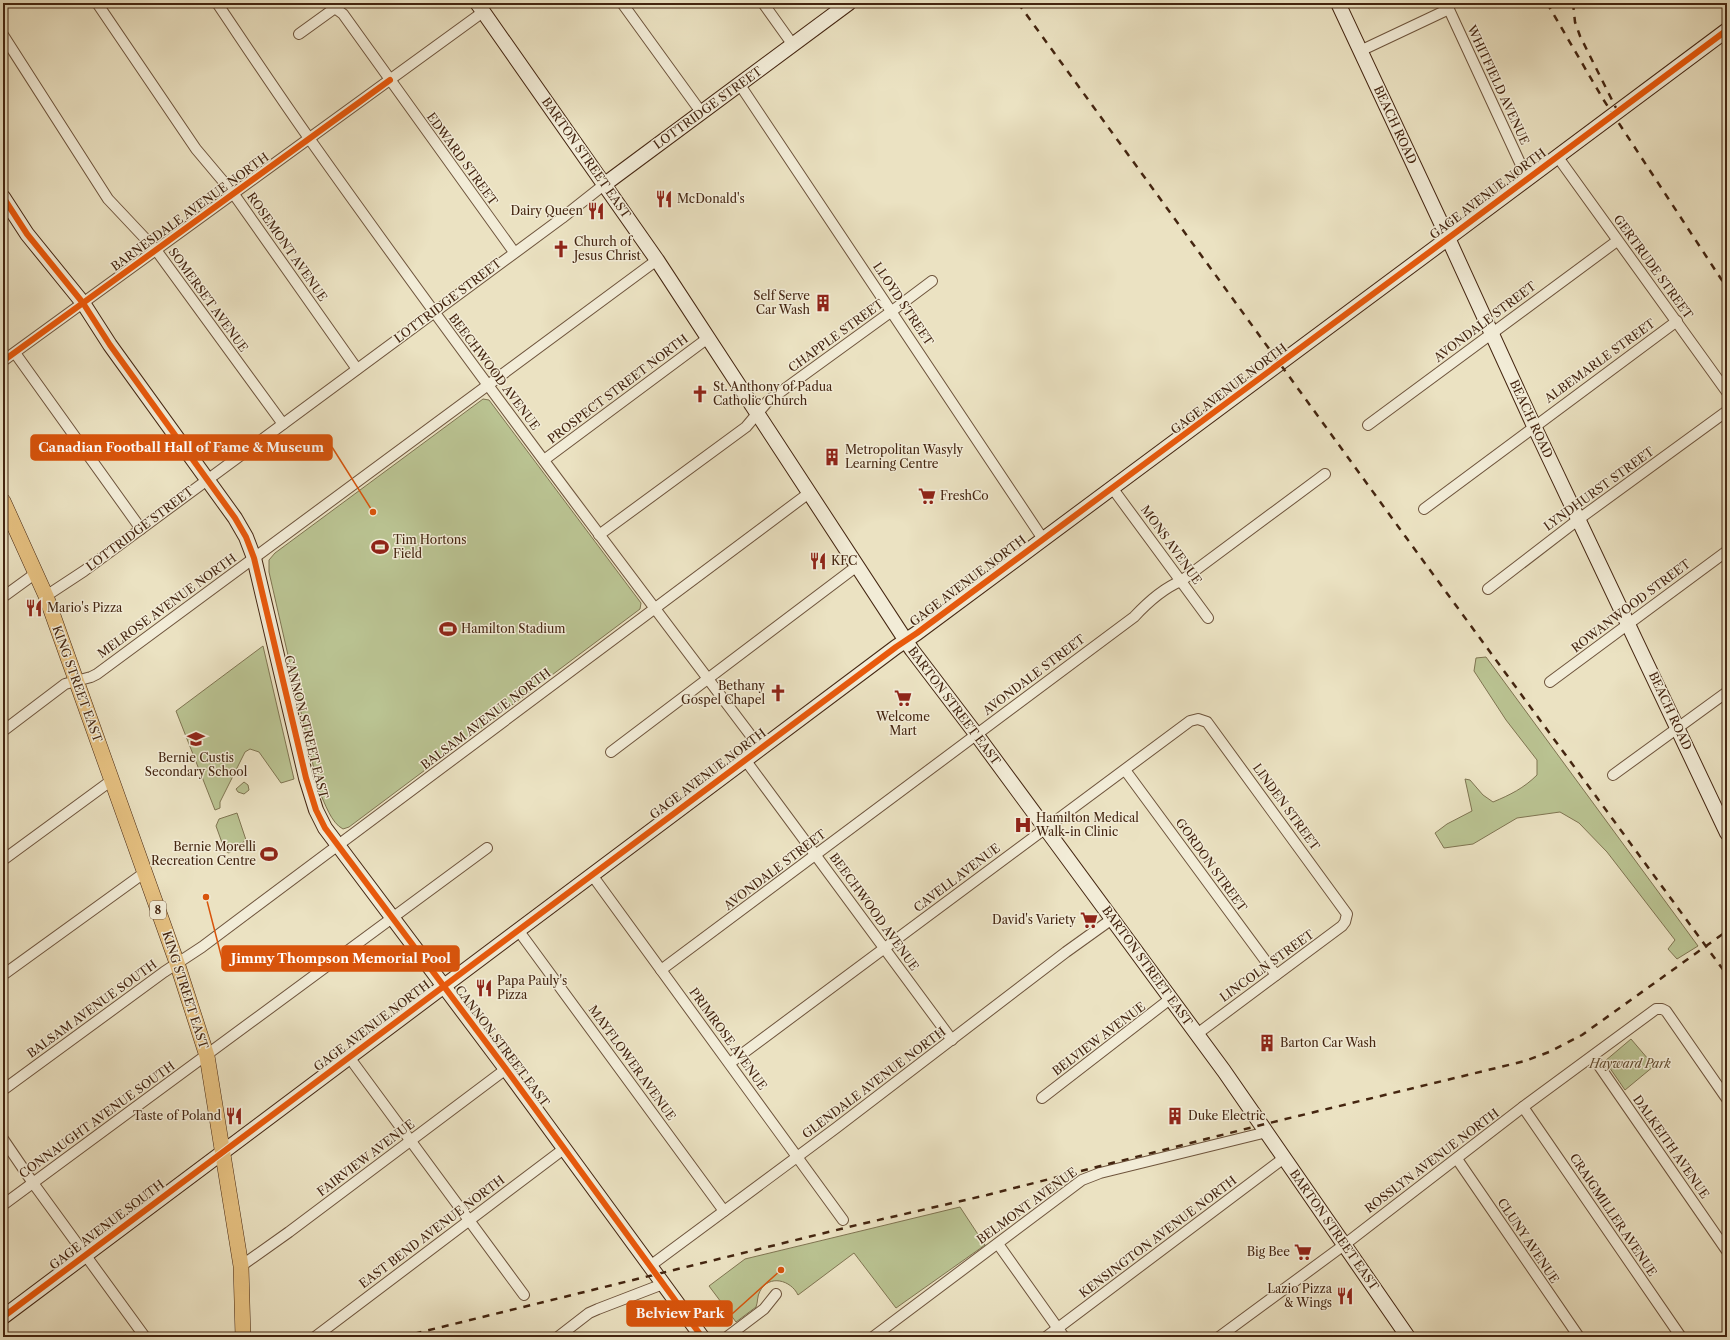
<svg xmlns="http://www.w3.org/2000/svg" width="1730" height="1340" viewBox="0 0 1730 1340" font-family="'Libre Caslon Text',serif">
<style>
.green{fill:#bac392;stroke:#7f7451}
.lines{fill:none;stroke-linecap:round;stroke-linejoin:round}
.street-casing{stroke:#6e543c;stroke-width:12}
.secondary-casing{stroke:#442510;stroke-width:16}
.primary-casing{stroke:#442510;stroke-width:16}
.street{stroke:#f2ecd7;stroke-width:10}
.secondary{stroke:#f2ecd7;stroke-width:14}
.primary{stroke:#e6c181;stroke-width:15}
.rail{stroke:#442510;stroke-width:2.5;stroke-dasharray:7 7;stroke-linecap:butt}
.cycleway-casing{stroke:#f2ecd7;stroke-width:8}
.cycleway{stroke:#e8590c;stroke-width:6}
.labels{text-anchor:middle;stroke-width:3;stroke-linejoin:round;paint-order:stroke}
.shield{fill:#f2ecd7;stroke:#78614c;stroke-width:1}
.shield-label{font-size:11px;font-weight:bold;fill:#442510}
.street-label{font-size:12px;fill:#442510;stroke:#f2ecd7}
.poi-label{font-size:12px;fill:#442510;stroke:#f2ecd7;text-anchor:start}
.park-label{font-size:12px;font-style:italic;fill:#624c30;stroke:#f2ecd7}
.leader{fill:none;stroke:#d8540c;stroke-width:1.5}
.callout-dot{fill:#d8540c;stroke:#f2ecd7;stroke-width:1.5}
.callout{fill:#d8540c;stroke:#d8540c;stroke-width:1.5}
.callout-label{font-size:13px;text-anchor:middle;font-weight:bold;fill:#fff}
</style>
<rect width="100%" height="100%" fill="#ebe2c2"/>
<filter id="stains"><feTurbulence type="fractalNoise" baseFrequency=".005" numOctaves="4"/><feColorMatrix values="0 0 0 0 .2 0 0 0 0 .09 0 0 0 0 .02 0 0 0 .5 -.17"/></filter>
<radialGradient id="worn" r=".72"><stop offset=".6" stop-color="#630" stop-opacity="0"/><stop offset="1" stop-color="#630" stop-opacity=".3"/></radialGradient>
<g class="green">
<path d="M483 399 489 400 641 603 640 609 349 827 343 829C331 823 325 803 319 791L269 572V560L275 553Z"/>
<path d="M263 646 294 779 281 783 259 752 250 749 245 752 220 802V808L215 810 176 711Z"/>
<path d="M1486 657 1698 946 1677 959 1668 949 1675 940 1607 852 1579 823 1560 812 1517 818 1473 844 1444 848 1435 833 1447 824 1472 811 1465 779 1470 780 1483 795 1493 802C1510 795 1524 788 1537 775V760L1506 720 1474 671 1476 658Z"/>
<path d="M244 782 248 785 249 790 244 794 238 792 236 789Z"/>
<path d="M237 813 246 840 229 853 225 851 216 826 219 819Z"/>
<path d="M1631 1039 1654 1066 1625 1090 1605 1061Z"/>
<path d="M960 1207 985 1245 896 1308 854 1253 798 1295C791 1280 769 1274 760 1291 757 1296 758 1302 756 1307L736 1322 709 1286 745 1259Z"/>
</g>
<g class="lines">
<g class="street-casing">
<g id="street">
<path d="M97 3 196 149 233 193 357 369"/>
<path d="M217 3C248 49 279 96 311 141 457 347 609 548 761 749"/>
<path d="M328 3 343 14 514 252"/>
<path d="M622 3 701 112"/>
<path d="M763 3 793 45"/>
<path d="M1446 3 1527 178"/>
<path d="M299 34 342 3"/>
<path d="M3 35 108 199 156 250 283 424"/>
<path d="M1360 51 1449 9"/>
<path d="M740 85 1043 539"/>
<path d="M1557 156 1727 392"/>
<path d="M15 353 141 529"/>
<path d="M3 361 483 12"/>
<path d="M1368 425 1617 241"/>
<path d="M544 460 708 338"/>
<path d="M1113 489 1208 618"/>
<path d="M1424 509 1677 321"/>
<path d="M599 535 746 427 768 401 892 311 932 281"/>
<path d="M1488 589 1579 519 1727 411"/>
<path d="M46 596 84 571 562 218 605 184"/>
<path d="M3 597 36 573"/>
<path d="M1550 682 1727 551"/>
<path d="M3 731 65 684 91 677 97 674 657 260"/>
<path d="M611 752 857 566"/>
<path d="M746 761 952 1040"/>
<path d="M1125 770 1276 975"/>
<path d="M1613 775 1727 692"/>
<path d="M3 860 112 780"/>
<path d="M592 875 843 1220"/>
<path d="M518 930 724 1211"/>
<path d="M661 970 1134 617C1147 603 1164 588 1181 581L1325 474"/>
<path d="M3 975 144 873"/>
<path d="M349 1057 524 1295"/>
<path d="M1593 1057 1727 1251"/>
<path d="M730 1063 1190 721 1198 719 1207 722 1347 914 1345 922 1342 926 1197 1034"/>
<path d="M3 1090 164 972 202 947 809 493"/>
<path d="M1042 1098 1170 999"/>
<path d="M1523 1107 1681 1337"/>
<path d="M3 1139 33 1183 145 1337"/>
<path d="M1457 1159 1579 1337"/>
<path d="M3 1205 487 848"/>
<path d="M998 1244 1064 1337"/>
<path d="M241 1266 289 1232 506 1069"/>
<path d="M650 1266 836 1128 1066 952 1112 919"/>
<path d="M315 1337 565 1148"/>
<path d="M558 1337 589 1313 598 1309 663 1284"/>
<path d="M727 1337 764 1309 776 1294"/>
<path d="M873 1337 1082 1180 1100 1173 1267 1132"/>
<path d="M1046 1337 1284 1158"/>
<path d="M1219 1337 1344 1245 1523 1107 1656 1009H1662L1666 1011 1727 1099"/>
</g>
</g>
<g class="secondary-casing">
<g id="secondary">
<path d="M477 3 657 260 912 650 976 734 1224 1071 1408 1337"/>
<path d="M1338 3 1448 238 1534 426 1727 833"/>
<path d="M605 184 849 3"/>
<path d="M3 197 27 234 83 303 110 345 235 518 246 537 254 558 306 778 316 810 325 828 506 1069 702 1337"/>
<path d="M3 1317 896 647 917 633C1188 434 1457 231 1727 30"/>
</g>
</g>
<g class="primary-casing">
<path id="primary" d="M3 501 46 596 177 963 207 1056 241 1266 243 1337"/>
</g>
<use href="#street" class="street"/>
<use href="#secondary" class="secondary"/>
<use href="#primary" class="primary"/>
<g class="rail">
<path d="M1018 3 1405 536 1727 975"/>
<path d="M1547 3 1603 99 1727 288"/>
<path d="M1573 3 1575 22 1580 36 1620 116"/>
<path d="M401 1337 857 1225 987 1195 1261 1125 1525 1061 1549 1052 1582 1035 1727 931"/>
</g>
<g class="cycleway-casing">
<g id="cycleway">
<path d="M3 197 27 234 83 303 110 345 235 518 246 537 254 558 306 778 316 810 325 828 506 1069 702 1337"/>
<path d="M3 361 390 80"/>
<path d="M3 1317 896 647 917 633C1188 434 1457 231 1727 30"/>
</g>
</g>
<use href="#cycleway" class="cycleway"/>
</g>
<defs>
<g id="restaurant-bare" transform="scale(1.38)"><path d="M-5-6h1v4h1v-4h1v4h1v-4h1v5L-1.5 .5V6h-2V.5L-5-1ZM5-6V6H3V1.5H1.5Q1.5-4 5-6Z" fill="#8f2418" stroke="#f2ecd7" stroke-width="2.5" paint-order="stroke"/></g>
<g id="church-bare" transform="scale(1.38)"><path d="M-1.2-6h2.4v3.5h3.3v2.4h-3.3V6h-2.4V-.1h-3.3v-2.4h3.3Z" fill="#8f2418" stroke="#f2ecd7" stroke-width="2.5" paint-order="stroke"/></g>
<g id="building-bare" transform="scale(1.38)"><path d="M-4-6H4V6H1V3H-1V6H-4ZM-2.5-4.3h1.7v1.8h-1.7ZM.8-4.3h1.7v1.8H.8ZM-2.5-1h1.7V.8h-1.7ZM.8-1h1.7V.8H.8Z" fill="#8f2418" stroke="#f2ecd7" stroke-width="2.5" paint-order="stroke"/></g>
<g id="supermarket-bare" transform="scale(1.38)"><path d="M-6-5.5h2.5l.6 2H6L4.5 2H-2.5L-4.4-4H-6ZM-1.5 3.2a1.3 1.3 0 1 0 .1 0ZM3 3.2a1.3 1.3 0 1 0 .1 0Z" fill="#8f2418" stroke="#f2ecd7" stroke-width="2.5" paint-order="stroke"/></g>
<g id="stadium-bare" transform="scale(1.38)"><path d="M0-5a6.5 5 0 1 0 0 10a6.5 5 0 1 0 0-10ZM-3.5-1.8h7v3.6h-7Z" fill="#8f2418" stroke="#f2ecd7" stroke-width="2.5" paint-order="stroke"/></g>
<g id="school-bare" transform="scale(1.38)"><path d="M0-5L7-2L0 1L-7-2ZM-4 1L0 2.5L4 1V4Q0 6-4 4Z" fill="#8f2418" stroke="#f2ecd7" stroke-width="2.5" paint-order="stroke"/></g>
<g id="hospital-bare" transform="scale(1.38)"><path d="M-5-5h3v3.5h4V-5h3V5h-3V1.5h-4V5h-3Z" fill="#8f2418" stroke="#f2ecd7" stroke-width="2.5" paint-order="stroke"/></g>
</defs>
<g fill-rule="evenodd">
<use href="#restaurant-bare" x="664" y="199"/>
<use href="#restaurant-bare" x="596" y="211"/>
<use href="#church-bare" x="561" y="249"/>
<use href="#building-bare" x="823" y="303"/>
<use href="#church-bare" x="700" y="394"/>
<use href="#building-bare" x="832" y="457"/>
<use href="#supermarket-bare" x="927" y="496"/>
<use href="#stadium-bare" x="380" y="547"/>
<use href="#restaurant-bare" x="818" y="561"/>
<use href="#restaurant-bare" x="34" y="608"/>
<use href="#stadium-bare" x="448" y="629"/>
<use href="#church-bare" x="778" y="693"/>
<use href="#supermarket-bare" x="903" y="698"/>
<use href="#school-bare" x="196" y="739"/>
<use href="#hospital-bare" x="1023" y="825"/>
<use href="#stadium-bare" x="269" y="854"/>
<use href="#supermarket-bare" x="1089" y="920"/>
<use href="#restaurant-bare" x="484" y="988"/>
<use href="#building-bare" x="1267" y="1043"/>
<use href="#restaurant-bare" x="234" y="1116"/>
<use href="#building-bare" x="1175" y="1116"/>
<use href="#supermarket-bare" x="1303" y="1252"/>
<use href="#restaurant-bare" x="1345" y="1296"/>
</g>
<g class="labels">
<rect class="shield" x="150" y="901" width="16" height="18" rx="3"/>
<g class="shield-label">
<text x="158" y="914">8</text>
</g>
<g class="street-label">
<text transform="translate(1498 85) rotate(65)" y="4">WHITFIELD AVENUE</text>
<text transform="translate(708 108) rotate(-36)" y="4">LOTTRIDGE STREET</text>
<text transform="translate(1395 125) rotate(65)" y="4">BEACH ROAD</text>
<text transform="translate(586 158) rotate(55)" y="4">BARTON STREET EAST</text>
<text transform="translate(462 159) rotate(54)" y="4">EDWARD STREET</text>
<text transform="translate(1488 194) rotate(-37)" y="4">GAGE AVENUE NORTH</text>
<text transform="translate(190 212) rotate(-36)" y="4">BARNESDALE AVENUE NORTH</text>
<text transform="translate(287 247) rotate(55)" y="4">ROSEMONT AVENUE</text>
<text transform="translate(1653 267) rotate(54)" y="4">GERTRUDE STREET</text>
<text transform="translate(208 300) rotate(54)" y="4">SOMERSET AVENUE</text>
<text transform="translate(448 301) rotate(-37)" y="4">LOTTRIDGE STREET</text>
<text transform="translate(903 304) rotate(56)" y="4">LLOYD STREET</text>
<text transform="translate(1485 322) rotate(-37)" y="4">AVONDALE STREET</text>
<text transform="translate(836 336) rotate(-36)" y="4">CHAPPLE STREET</text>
<text transform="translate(1600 361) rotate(-36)" y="4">ALBEMARLE STREET</text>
<text transform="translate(494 372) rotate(53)" y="4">BEECHWOOD AVENUE</text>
<text transform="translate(618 389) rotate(-37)" y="4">PROSPECT STREET NORTH</text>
<text transform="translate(1229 389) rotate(-37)" y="4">GAGE AVENUE NORTH</text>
<text transform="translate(1531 419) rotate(65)" y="4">BEACH ROAD</text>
<text transform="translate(1599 489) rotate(-36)" y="4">LYNDHURST STREET</text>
<text transform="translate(140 529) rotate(-37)" y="4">LOTTRIDGE STREET</text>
<text transform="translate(1171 545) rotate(54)" y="4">MONS AVENUE</text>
<text transform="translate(968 581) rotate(-37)" y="4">GAGE AVENUE NORTH</text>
<text transform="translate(167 606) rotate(-36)" y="4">MELROSE AVENUE NORTH</text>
<text transform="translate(1631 606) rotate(-37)" y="4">ROWANWOOD STREET</text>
<text transform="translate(1034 675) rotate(-37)" y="4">AVONDALE STREET</text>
<text transform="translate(77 684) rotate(70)" y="4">KING STREET EAST</text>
<text transform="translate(954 706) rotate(53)" y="4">BARTON STREET EAST</text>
<text transform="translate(1670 711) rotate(65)" y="4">BEACH ROAD</text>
<text transform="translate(486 719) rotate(-37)" y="4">BALSAM AVENUE NORTH</text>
<text transform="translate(306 727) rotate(76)" y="4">CANNON STREET EAST</text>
<text transform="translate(708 774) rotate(-37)" y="4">GAGE AVENUE NORTH</text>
<text transform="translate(1286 807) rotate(54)" y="4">LINDEN STREET</text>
<text transform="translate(1211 865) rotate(54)" y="4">GORDON STREET</text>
<text transform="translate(775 870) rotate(-37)" y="4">AVONDALE STREET</text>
<text transform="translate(957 878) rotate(-37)" y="4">CAVELL AVENUE</text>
<text transform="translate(874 912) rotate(54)" y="4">BEECHWOOD AVENUE</text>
<text transform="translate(1147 966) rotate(54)" y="4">BARTON STREET EAST</text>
<text transform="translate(1267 966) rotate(-36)" y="4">LINCOLN STREET</text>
<text transform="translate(185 990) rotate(72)" y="4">KING STREET EAST</text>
<text transform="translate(92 1009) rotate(-36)" y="4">BALSAM AVENUE SOUTH</text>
<text transform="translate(372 1026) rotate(-37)" y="4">GAGE AVENUE NORTH</text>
<text transform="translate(728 1039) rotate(54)" y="4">PRIMROSE AVENUE</text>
<text transform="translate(1099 1039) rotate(-37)" y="4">BELVIEW AVENUE</text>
<text transform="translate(502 1046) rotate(53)" y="4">CANNON STREET EAST</text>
<text transform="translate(632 1063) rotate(54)" y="4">MAYFLOWER AVENUE</text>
<text transform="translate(874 1083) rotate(-37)" y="4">GLENDALE AVENUE NORTH</text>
<text transform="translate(97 1120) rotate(-36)" y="4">CONNAUGHT AVENUE SOUTH</text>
<text transform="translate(1671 1147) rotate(55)" y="4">DALKEITH AVENUE</text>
<text transform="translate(366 1158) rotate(-37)" y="4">FAIRVIEW AVENUE</text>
<text transform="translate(1432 1161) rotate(-37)" y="4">ROSSLYN AVENUE NORTH</text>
<text transform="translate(1027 1206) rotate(-36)" y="4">BELMONT AVENUE</text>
<text transform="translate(1613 1215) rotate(56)" y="4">CRAIGMILLER AVENUE</text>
<text transform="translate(107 1225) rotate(-37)" y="4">GAGE AVENUE SOUTH</text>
<text transform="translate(1334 1230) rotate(55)" y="4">BARTON STREET EAST</text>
<text transform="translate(432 1232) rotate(-37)" y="4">EAST BEND AVENUE NORTH</text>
<text transform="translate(1158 1237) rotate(-37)" y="4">KENSINGTON AVENUE NORTH</text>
<text transform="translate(1528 1241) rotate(56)" y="4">CLUNY AVENUE</text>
</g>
<g class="poi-label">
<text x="677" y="203">McDonald's</text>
<text x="583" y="215" text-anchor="end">Dairy Queen</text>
<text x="574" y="246">Church of<tspan x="574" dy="14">Jesus Christ</tspan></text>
<text x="810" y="300" text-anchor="end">Self Serve<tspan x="810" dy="14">Car Wash</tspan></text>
<text x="713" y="391">St. Anthony of Padua<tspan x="713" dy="14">Catholic Church</tspan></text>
<text x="845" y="454">Metropolitan Wasyly<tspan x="845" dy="14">Learning Centre</tspan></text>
<text x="940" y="500">FreshCo</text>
<text x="393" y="544">Tim Hortons<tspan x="393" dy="14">Field</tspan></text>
<text x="831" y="565">KFC</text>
<text x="47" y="612">Mario's Pizza</text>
<text x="461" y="633">Hamilton Stadium</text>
<text x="765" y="690" text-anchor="end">Bethany<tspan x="765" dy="14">Gospel Chapel</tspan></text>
<text x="903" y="721" text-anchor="middle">Welcome<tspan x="903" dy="14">Mart</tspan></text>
<text x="196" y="762" text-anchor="middle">Bernie Custis<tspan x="196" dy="14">Secondary School</tspan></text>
<text x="1036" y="822">Hamilton Medical<tspan x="1036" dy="14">Walk-in Clinic</tspan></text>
<text x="256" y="851" text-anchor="end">Bernie Morelli<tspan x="256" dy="14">Recreation Centre</tspan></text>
<text x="1076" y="924" text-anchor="end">David's Variety</text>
<text x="497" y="985">Papa Pauly's<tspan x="497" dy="14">Pizza</tspan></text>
<text x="1280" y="1047">Barton Car Wash</text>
<text x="221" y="1120" text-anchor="end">Taste of Poland</text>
<text x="1188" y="1120">Duke Electric</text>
<text x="1290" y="1256" text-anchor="end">Big Bee</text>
<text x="1332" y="1293" text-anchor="end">Lazio Pizza<tspan x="1332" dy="14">&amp; Wings</tspan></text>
</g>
<g class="park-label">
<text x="1630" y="1068">Hayward Park</text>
</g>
</g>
<path class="leader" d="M373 512L332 447M206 897L222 959M781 1270L732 1314"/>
<g class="callout-dot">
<circle cx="373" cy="512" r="4"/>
<circle cx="206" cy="897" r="4"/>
<circle cx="781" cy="1270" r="4"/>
</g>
<g class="callout">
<rect x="31" y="435" width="301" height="25" rx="4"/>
<rect x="222" y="946" width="237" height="25" rx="4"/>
<rect x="627" y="1301" width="105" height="25" rx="4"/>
</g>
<g class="callout-label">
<text x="181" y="452">Canadian Football Hall of Fame &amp; Museum</text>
<text x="341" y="963">Jimmy Thompson Memorial Pool</text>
<text x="680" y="1318">Belview Park</text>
</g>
<rect width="1730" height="1340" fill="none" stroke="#ebe2c2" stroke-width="16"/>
<rect x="4" y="4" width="1722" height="1332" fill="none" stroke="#442510" stroke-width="2"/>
<rect x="8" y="8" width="1714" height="1324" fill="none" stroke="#442510"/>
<rect width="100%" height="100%" filter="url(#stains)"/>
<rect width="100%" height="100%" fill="url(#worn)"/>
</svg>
